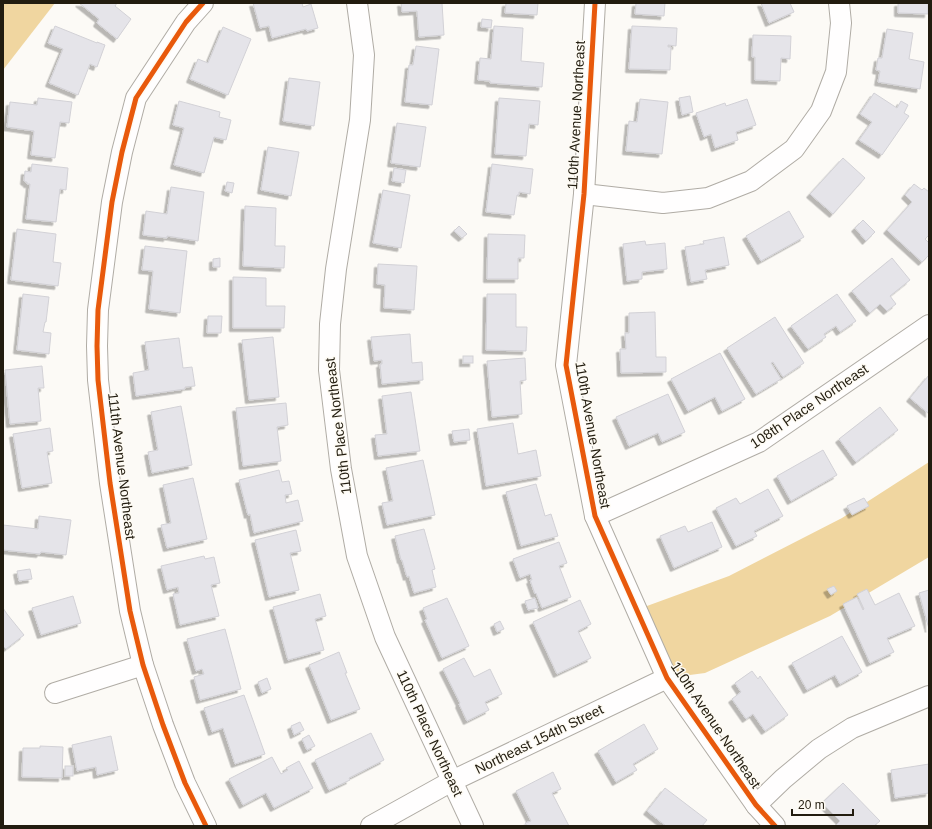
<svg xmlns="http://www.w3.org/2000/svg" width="932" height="829" viewBox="0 0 932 829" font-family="Helvetica,sans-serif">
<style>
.forest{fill:#f0d6a0}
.building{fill:#e5e4e9;stroke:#d2d1d6;filter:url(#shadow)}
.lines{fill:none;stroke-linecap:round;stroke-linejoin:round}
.minor-casing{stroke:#b0aca5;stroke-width:22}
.minor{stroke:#fffefe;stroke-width:20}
.cycleway-casing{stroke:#fefbf4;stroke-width:8}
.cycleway{stroke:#e8590c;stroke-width:5}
.labels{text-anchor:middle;stroke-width:3;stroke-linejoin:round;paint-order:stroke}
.street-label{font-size:14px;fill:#221c0f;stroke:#fefbf4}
</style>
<defs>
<filter id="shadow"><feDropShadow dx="-3.5" dy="3.5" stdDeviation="0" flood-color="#0004"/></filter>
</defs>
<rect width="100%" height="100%" fill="#fcfaf6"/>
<g class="forest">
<path d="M3 3H55L3 70Z"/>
<path d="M929 462V557L830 616 705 673 667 678 636 610 729 576 842 518Z"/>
</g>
<g class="building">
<path d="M79 3H117L115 6 131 19 117 39 97 23 99 19Z"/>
<path d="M253 3H302L303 7 311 4 318 28 307 31 306 29 272 38 269 26 260 28Z"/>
<path d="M401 3H442L444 35 419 37 417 11 402 12Z"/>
<path d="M506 3H538L537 15 505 13Z"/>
<path d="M636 3H665L664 16 635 14Z"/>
<path d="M761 3H790L794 12 769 23Z"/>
<path d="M898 3H928V14L898 13Z"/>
<path d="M482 19 492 20 491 28 481 27Z"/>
<path d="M55 26 97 43V42L105 45 97 67 90 64 78 95 49 83 63 49 48 43Z"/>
<path d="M494 26 523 28 521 61 544 63 542 87 490 83V81L478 80 480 58 491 59Z"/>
<path d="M632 26 677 28 676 46 668 45V47H671L670 70 629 69Z"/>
<path d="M223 27 251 39 228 95 190 79 198 59 208 63Z"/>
<path d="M887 29 913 33 909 59 924 62 920 89 878 82 880 71 876 70 878 58H882Z"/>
<path d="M753 35 791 36 790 59 781 58 780 81 755 80V57H752Z"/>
<path d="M416 46 439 49 432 105 405 102 409 65H413Z"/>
<path d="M289 78 320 82 314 126 283 121Z"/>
<path d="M874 93 897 108 901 101 908 105 904 113 909 116 882 155 859 140 872 122 860 114Z"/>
<path d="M690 96 693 112 682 115 679 98Z"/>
<path d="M38 98 72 102 69 123 60 122 55 158 31 155 34 131 7 127 10 102 37 105Z"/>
<path d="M499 98 540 101 538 125 529 124 526 156 495 154Z"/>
<path d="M640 99 668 102 662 154 626 151 629 121 637 122Z"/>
<path d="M747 99 756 125 736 132 738 140 715 148 711 134 704 137 696 113 725 103 726 106Z"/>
<path d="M179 101 220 112 219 117 231 120 226 140 214 137 204 173 174 165 184 128 173 125Z"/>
<path d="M397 123 426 127 420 167 391 163Z"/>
<path d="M268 147 299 152 291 196 261 190Z"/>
<path d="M843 158 865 178 833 214 810 194Z"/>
<path d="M32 164 68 168 66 190 60 189 56 222 26 219 30 184H27V182H25V181H24L25 171 31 172Z"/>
<path d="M492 164 533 169 530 194 519 192V195H517L514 215 486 212Z"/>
<path d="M394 168 406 170 404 183 392 181Z"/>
<path d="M227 182 234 183 232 193 225 191Z"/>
<path d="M914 184 922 190 924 188 929 192V235L925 239 929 243V255L922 262 887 230 912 202 905 195Z"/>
<path d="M171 187 204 192 198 241 167 236V238L143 235 146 211 167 214Z"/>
<path d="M383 190 410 195 401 248 373 243Z"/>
<path d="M245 206 276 208 275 246H285L284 268 243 266Z"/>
<path d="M789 211 804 237 761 261 746 236Z"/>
<path d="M863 220 875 232 866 241 855 228Z"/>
<path d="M459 226 467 234 462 238 454 231Z"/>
<path d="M17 229 56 234 53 262 61 263 58 286 11 280Z"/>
<path d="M488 234 525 235 524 258H518V279H487Z"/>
<path d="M724 237 729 265 705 270 707 279 691 282 685 247 704 244 703 241Z"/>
<path d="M645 241 646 245 665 243 667 269 642 272V279L627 281 623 244Z"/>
<path d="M145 246 187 251 180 313 149 309 153 271 142 270Z"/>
<path d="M220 258V267H213V259Z"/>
<path d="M892 258 910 280 890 296 896 304 887 311 880 304 870 313 852 291Z"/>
<path d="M378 264 417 266 414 310 384 308 385 285 377 284Z"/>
<path d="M233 277 266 278V306H285L284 328H233Z"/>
<path d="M23 294 49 297 46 322H45L43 332 51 333 49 354 17 350Z"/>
<path d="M487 294H516V327H527L526 351 486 350Z"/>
<path d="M837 294 856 321 840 332 836 326 824 334 826 337 808 349 791 326Z"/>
<path d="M655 312 656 357H666V372L621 373 620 349H626L625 333H629V313Z"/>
<path d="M208 316H222L221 333H207Z"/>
<path d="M775 317 804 363 783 377 773 362 771 363 781 379 756 394 727 348Z"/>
<path d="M410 334 412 363 422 362 423 380 382 384 380 364H382V360L374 361 371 337Z"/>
<path d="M273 337 279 397 249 400 242 340Z"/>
<path d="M179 338 183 368 192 367 195 386 185 387V389L136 396 133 373 149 370 145 342Z"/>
<path d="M720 353 745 399 722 411 715 397 688 411 671 379Z"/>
<rect x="463" y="356" width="10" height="7"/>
<path d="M525 358 526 380 520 381 522 414 492 417 487 361Z"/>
<path d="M42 366 44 388H38L41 421 10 424 5 370Z"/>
<path d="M929 375V414L910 398Z"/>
<path d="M411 392 420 451 378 456 375 435 387 434 382 396Z"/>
<path d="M668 394 685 432 662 442 658 433 629 446 616 417Z"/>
<path d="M286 403 288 425 277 427 281 461 243 466 236 408Z"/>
<path d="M181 406 192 465 152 473 148 452 158 450 151 412Z"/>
<path d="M880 407 898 430 856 462 839 439Z"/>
<path d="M513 423 518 454 536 450 541 476 486 486 477 429Z"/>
<path d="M50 428 53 451 47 452 52 483 22 488 13 434Z"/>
<path d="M469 429 470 440 454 442 452 431Z"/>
<path d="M823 450 837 475 791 501 777 476Z"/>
<path d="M423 460 435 515 387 525 382 503 393 501 386 468Z"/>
<path d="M279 470 282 482 289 481 292 494 285 495 286 503 298 500 303 521 254 533 250 514 248 515 239 480Z"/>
<path d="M193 478 207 539 167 548 161 525 171 523 163 485Z"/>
<path d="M536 484 545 516 551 514 558 536 521 546 506 492Z"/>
<path d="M768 489 783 516 754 531 757 536 736 546 716 508 736 498 740 504Z"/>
<path d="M864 498 869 506 852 515 847 506Z"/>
<path d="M39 516 71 520 66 555 41 552 40 554 3 550V525L38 529Z"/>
<path d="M712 522 722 547 674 568 660 536 685 526 688 532Z"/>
<path d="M424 529 435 569 432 570 436 587 414 593 409 576 407 577 402 560H401L395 536Z"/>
<path d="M296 530 301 551 290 553 299 590 269 597 255 540Z"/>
<path d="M559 542 567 563 559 566 571 597 542 608 536 593 535 594 530 580H532L530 574 520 578 513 559Z"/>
<path d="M204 556 205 559 214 557 220 583 211 585 219 616 180 625 173 594 179 593 178 587 167 590 161 566Z"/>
<path d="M30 569 32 579 19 581 17 571Z"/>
<path d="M834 586 837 591 831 595 827 589Z"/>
<path d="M867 589 875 605 899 593 915 626 887 638 894 652 870 663 843 604 857 597 863 610 864 609 857 594Z"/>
<path d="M929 590V629L919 593Z"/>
<path d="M320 594 326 616 315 619 324 650 288 660 273 607Z"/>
<path d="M73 596 81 623 41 635 32 608Z"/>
<path d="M447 598 469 646 442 658 425 620 427 619 423 608Z"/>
<path d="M535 598 538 608 528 610 525 601Z"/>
<path d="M580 600 591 624 578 631 591 658 557 674 533 622Z"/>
<path d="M3 608 7 614 24 635 6 649 3 646Z"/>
<path d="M500 621 504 629 497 632 494 624Z"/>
<path d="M225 629 241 689 200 700 194 677 204 674 202 669 196 671 187 639Z"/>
<path d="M842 636 862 672 840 684 835 675 807 690 792 663Z"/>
<path d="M339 652 347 673H345L360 709 331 720 309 665Z"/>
<path d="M464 658 474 677 490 669 502 694 485 702 489 710 467 721 459 704 460 703 443 669Z"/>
<path d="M752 671 758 679 760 676 788 715 765 731 753 714 746 719 732 699 741 692 735 683Z"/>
<path d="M267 678 271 689 262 693 258 682Z"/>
<path d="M244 695 265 754 235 764 223 728 212 732 204 708Z"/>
<path d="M300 722 304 730 294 735 291 726Z"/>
<path d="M644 724 658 749 633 764 637 770 616 782 598 751Z"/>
<path d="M371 733 384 760 349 778 350 780 329 790 315 760Z"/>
<path d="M309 735 315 746 307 750 302 739Z"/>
<path d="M111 736 118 770 97 775 96 767 77 771 72 745Z"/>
<path d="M40 746 63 747 62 778 22 777 23 748H40Z"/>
<path d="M272 757 281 774 288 770 286 768 299 761 313 788 274 808 266 793 243 805 229 779Z"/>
<path d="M929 764V793L895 798 891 770Z"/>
<rect x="65" y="766" width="8" height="10"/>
<path d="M553 772 561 789 552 793 569 826H527L525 823 531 821 516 791Z"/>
<path d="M843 783 880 821 874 826H837L836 825 840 821 822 803Z"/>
<path d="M665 788 707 820 702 826H666L647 811Z"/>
</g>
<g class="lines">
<g class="minor-casing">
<g id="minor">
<path d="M203 3 186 22 136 98 122 152 112 202 98 310 97 346 98 380 110 483 130 611 143 665 163 725 185 783 206 826"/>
<path d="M357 3 364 55 360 120 336 269 330 324 329 370 341 469 357 556 385 637 473 826"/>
<path d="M595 3 584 194 566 365 595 516 667 678 756 805 775 826"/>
<path d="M584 194 663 203 708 198 751 181 794 149 821 111 836 72 841 23 839 3"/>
<path d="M595 516 759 442 929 325"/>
<path d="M55 693 143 665"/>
<path d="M756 805 783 779 819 749 852 728 929 696"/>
<path d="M371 826 452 781 667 678"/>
</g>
</g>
<use href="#minor" class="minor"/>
<g class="cycleway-casing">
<g id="cycleway">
<path d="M203 3 186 22 136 98 122 152 112 202 98 310 97 346 98 380 110 483 130 611 143 665 163 725 185 783 206 826"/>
<path d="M595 3 584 194 566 365 595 516 667 678 756 805 775 826"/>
</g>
</g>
<use href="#cycleway" class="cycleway"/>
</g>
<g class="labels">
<g class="street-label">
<text transform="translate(576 115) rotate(-87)" y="5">110th Avenue Northeast</text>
<text transform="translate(809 406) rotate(-34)" y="5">108th Place Northeast</text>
<text transform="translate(338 426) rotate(-97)" y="5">110th Place Northeast</text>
<text transform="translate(593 435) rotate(80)" y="5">110th Avenue Northeast</text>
<text transform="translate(122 466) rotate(83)" y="5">111th Avenue Northeast</text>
<text transform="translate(716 725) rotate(56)" y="5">110th Avenue Northeast</text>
<text transform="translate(430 733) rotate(65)" y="5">110th Place Northeast</text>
<text transform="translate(539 739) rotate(-26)" y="5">Northeast 154th Street</text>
</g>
</g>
<rect width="932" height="829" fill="none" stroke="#221c0f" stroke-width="8"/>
<path d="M792 809v6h61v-6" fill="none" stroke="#221c0f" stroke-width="2"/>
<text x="798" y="809" font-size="12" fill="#221c0f" stroke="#fefbf4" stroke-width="3" paint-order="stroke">20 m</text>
</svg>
